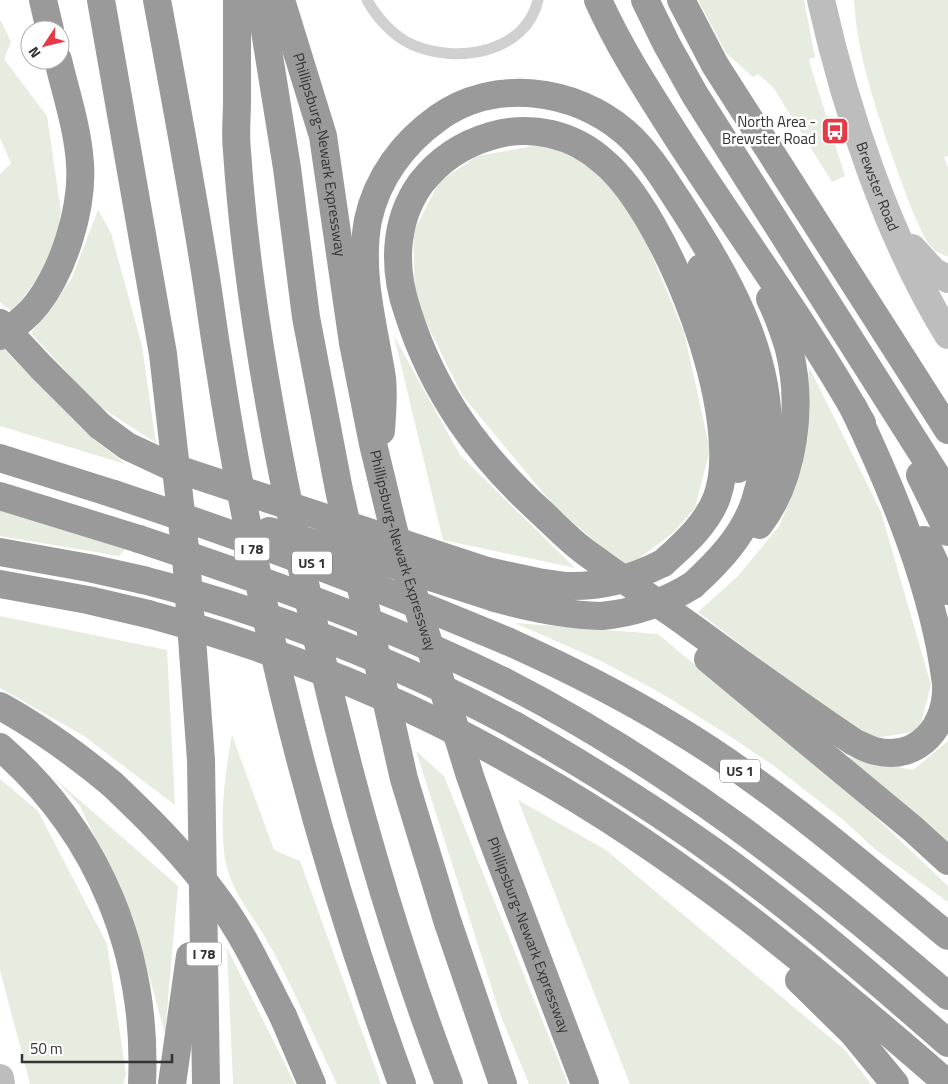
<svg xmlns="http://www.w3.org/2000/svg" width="948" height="1084" viewBox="0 0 948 1084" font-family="'Titillium Web',sans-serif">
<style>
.green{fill:#e6ecdf}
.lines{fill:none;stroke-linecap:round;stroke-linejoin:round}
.lane{stroke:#d0d0d0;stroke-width:11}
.secondary{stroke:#bdbdbd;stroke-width:28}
.highway{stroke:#9a9a9a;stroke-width:28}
.highway-bridge{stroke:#9a9a9a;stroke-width:28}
.labels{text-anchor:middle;stroke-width:5;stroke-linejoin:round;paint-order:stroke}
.shield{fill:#fff;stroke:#707070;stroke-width:1}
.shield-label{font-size:14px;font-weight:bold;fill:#333}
.poi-label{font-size:15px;fill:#333;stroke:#fff;text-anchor:end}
.street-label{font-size:15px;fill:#333;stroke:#fff}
</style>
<rect width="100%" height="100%" fill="#fff"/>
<g class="green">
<path d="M698 0H804L815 57 809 59 810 64 845 176 832 182 773 87 758 74 753 77 726 53Z"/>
<path d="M854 0H948V156L944 157 948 167V257L935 251 927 242C912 214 902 183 891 153 874 103 857 53 854 0Z"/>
<path d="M0 19 11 42 4 59 47 116 61 212 53 258 12 312 0 302V174L11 163 0 138Z"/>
<path d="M545 144 598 170 640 227 684 332 710 450 695 508 673 533 626 568 553 505 462 395 415 300 413 233 439 182 477 156Z"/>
<path d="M98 210 111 233 142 346 156 443 96 404 31 333 71 280Z"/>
<path d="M394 336 460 455 575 568 443 540Z"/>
<path d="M3 348 88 434 125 464 0 426V350Z"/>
<path d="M809 367 881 512 931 685 919 731 875 738 802 691 698 612 738 576 780 525 803 464Z"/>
<path d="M0 508 126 548 119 556 0 536Z"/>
<path d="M0 616 167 650 175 805 84 736 0 688Z"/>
<path d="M515 623 658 634 868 810 948 886V902L876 850 842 819 774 766 728 735 659 692 601 661Z"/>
<path d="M232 735 274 850 300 861 381 1084H337C314 1037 294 989 269 944 252 913 228 889 224 852 220 813 225 773 232 735Z"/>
<path d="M948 741V851L839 755 913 770Z"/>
<path d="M416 751 444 776 568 1084H529L500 1014Z"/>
<path d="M53 777 178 886 165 1034 134 920 80 806Z"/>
<path d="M0 779 38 811 107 944 126 1074 123 1084H30L0 970Z"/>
<path d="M518 800 606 850 845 1050 871 1084H630Z"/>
<path d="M227 948 295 1084H233Z"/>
</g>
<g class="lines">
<path class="lane" d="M367 0C377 18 394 37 413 45 457 64 526 53 538 0"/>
<g class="secondary">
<path id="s1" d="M821 0C846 112 888 237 948 335"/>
<path d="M912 248 934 272 948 279"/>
<path d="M0 1078 1 1084"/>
</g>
<g class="highway">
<path d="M43 0 50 30"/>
<path d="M101 0 163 354 186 557 201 760 206 1084"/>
<path d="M157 0C173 86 189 172 203 259 209 294 213 329 219 364 231 443 246 522 263 601 297 765 345 927 402 1084"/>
<path d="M237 0C237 33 237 67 237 100 237 117 235 134 237 151 245 273 266 395 291 515 329 708 379 900 449 1084"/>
<path d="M260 0 287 168 306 317 339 490 404 779 447 920 503 1084"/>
<path id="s2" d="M281 0 323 136 353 343 373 444 394 531 470 776 491 836 585 1084"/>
<path d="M598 0C619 47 647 90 675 134 737 231 806 323 862 423"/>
<path d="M645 0 667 45 695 95 948 494"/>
<path d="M681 0 715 65 948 430"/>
<path d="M701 268C726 329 755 403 738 469"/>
<path d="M0 336C14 327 27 317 37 304 64 269 83 208 80 164 78 129 66 94 58 60"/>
<path d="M42 368 100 426"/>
<path d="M381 431C382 414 384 395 382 378 374 327 358 273 368 220 377 178 403 143 438 118 494 78 574 88 625 132 646 150 662 176 677 199 714 256 752 318 764 385 771 423 767 464 755 501 744 535 719 561 693 585"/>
<path d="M0 458 114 494"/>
<path d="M920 475 948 532"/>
<path d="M0 496 139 539"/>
<path d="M759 525C795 478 803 405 789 349 784 332 778 315 770 299"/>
<path d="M924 540 948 591"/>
<path d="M0 552 89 568 143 580"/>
<path d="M663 563C684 544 707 524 717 497 746 417 667 215 604 162 573 134 531 124 491 136 463 144 439 160 421 183 393 222 393 270 408 313 434 394 479 456 542 513 556 526 569 540 584 551 619 577 655 601 690 626 744 665 798 705 854 742 860 745 867 749 875 751 919 762 948 725 946 684 934 589 894 493 853 407"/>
<path d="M487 571 538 582 566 586"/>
<path d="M0 584 88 600 148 614"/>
<path d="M495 598C531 608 564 615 601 616"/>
<path d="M507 641C565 667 621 695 675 728 773 787 860 863 948 936"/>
<path d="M708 659 913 829 948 861"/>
<path d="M501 680C666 764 808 875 948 996"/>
<path d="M0 706C40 728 77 755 112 784"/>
<path d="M514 725C582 764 647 804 710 849 793 908 871 976 948 1043"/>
<path d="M0 747C99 833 148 954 142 1084"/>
<path d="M527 770C681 856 815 968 948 1084"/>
<path d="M799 980 853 1033 895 1084"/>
<path d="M283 1016 312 1084"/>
<path d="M172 1084 190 956"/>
</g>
<g class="highway-bridge">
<path d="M0 323 42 368"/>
<path d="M100 426 127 446 174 468 487 571"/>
<path d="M114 494C247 538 378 587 507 641"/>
<path d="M269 531 384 562 495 598"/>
<path d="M139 539C262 580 384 623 501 680"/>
<path d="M143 580C273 613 397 662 514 725"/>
<path d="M566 586C602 587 631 579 663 563"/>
<path d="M148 614C281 650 408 701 527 770"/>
<path d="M601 616C635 613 664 603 693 585"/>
<path d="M112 784C150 820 187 857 218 900 244 935 263 977 283 1016"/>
</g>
</g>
<defs>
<g id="bus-square" transform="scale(1.4375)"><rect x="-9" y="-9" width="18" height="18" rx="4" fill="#e63946" stroke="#fff"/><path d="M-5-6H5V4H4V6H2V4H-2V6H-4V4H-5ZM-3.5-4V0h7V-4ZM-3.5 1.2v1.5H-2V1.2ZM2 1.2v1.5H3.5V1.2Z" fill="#fff"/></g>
</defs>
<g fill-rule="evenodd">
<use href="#bus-square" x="835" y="131"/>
</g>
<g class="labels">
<g class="shield">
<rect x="234.5" y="537.5" width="35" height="23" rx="4"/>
<rect x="292" y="551.5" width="40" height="23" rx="4"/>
<rect x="720" y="759.5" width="40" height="23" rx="4"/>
<rect x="186.5" y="942.5" width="35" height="23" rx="4"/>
</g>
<g class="shield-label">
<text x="252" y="554">I 78</text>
<text x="312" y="568">US 1</text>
<text x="740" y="776">US 1</text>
<text x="204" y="959">I 78</text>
</g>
<g class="poi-label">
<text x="816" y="127">North Area -<tspan x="816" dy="17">Brewster Road</tspan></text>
</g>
<g class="street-label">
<text dy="5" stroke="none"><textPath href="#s2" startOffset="160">Phillipsburg-Newark Expressway</textPath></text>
<text dy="5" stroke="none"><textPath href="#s1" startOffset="195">Brewster Road</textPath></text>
<text dy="5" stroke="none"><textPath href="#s2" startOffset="565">Phillipsburg-Newark Expressway</textPath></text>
<text dy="5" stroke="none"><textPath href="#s2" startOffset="970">Phillipsburg-Newark Expressway</textPath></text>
</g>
</g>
<g transform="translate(45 45) rotate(235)"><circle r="24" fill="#ffffff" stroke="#adadad"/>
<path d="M0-4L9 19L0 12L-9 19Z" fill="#e63946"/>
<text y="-8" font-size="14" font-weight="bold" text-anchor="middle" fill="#333333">N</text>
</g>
<path d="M22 1054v8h150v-8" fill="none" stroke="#333333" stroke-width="2.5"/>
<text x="30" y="1054" font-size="15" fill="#333333" stroke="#ffffff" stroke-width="4" paint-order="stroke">50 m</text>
</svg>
